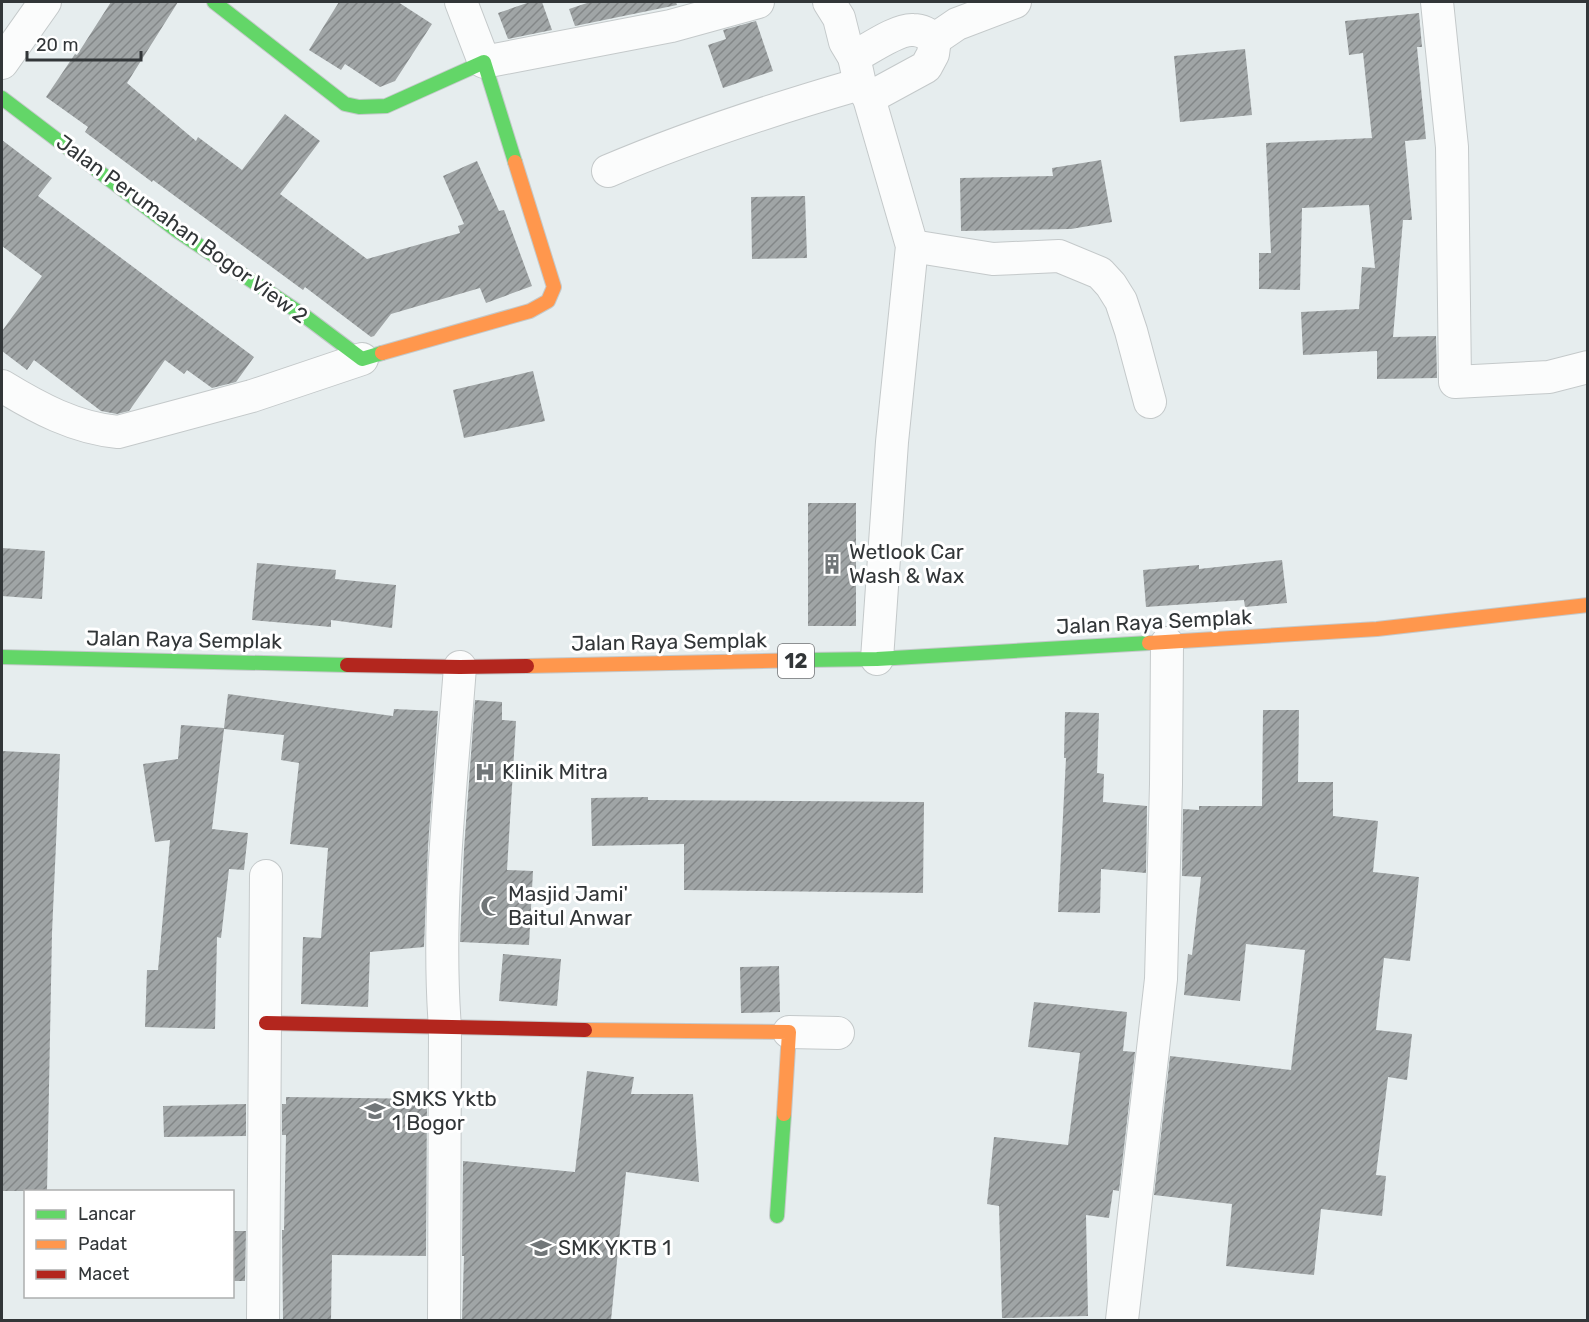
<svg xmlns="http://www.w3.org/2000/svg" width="1589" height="1322" viewBox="0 0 1589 1322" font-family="Rubik,sans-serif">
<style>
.building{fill:url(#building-hatch)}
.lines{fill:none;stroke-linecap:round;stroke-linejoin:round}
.street-casing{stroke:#c4c9ca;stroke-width:34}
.fast-casing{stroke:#c4c9ca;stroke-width:16}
.slow-casing{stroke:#c4c9ca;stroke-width:16}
.jam-casing{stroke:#c4c9ca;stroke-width:16}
.street{stroke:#fbfcfc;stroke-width:32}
.fast{stroke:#63d668;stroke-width:14}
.slow{stroke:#ff974d;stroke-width:14}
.jam{stroke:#b3261e;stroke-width:14}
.labels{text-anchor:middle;stroke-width:6;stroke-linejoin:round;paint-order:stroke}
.shield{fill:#fff;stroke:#707274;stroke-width:1.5}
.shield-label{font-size:20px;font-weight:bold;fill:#323638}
.street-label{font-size:21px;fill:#323638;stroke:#fff}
.poi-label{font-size:21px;fill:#323638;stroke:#fff;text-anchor:start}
</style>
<defs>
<pattern id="building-hatch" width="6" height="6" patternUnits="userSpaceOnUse" patternTransform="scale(1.5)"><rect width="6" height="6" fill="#a0a5a6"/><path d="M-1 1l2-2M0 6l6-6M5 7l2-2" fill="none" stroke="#838788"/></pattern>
</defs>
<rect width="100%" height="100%" fill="#e6edee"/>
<g class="building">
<path d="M111 2H178L127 83 196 141 198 137 242 170 285 114 320 141 280 194 367 259 460 233 458 226 464 224 443 176 477 161 499 211 504 210 532 286 486 303 480 288 391 314 374 336 371 337 305 287 303 290 153 180 152 182 85 132 88 127 46 97 75 54 77 55Z"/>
<path d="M339 2H398L432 24 395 81 380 87 345 64 341 70 309 50Z"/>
<path d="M530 2H542L552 30 508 39 498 13Z"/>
<path d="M590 2H676L677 5 575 26 569 9Z"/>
<path d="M1419 13 1422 47H1417L1426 139 1405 141 1412 220H1403L1393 337 1436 336 1437 378 1377 379V351L1303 355 1301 312 1359 309 1362 267 1375 268 1369 205 1302 208 1300 290 1259 289V253H1271L1266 143 1372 138 1363 53 1349 55 1345 21Z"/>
<path d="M756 21 773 71 723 88 708 45 726 39 723 30Z"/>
<path d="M1245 49 1252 115 1180 122 1174 56Z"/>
<path d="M2 140 52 178 38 196 254 357 236 382 212 388 187 370 184 374 165 360 129 411 117 414 101 411 34 360 27 370 2 351V331L42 276 2 246Z"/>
<path d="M1101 160 1112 222 1071 229 961 231 960 178 1053 176 1052 168Z"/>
<path d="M805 196 807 258 752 259 751 197Z"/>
<path d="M533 371 545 421 464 438 453 390Z"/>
<rect x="808" y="503" width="48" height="123"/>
<path d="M2 548 45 551 42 599 2 596Z"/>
<path d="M1282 560 1287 603 1245 607 1244 600 1146 607 1143 570 1199 565V569Z"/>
<path d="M257 563 336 570 335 579 396 585 392 628 331 620V627L252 620Z"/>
<path d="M228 694 393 716 394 709 438 711 428 847 424 947 370 952 368 1007 301 1004 303 937 321 938 328 848 290 844 299 763 281 760 284 735 224 729 212 829 248 833 244 870 229 869 221 938 217 937 215 1029 145 1027 147 970H158L170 840 155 842 143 764 178 759 181 725 224 728Z"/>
<path d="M475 700 502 702V720L516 721 507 870 533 871 529 945 460 942 464 849Z"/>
<path d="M1263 710H1299L1298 782H1333V816L1378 821 1373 872 1419 877 1410 961 1384 958 1376 1030 1412 1034 1407 1080 1388 1077 1376 1175 1386 1176 1382 1216 1321 1209 1314 1275 1226 1266 1232 1204 1154 1195 1170 1056 1291 1070 1305 950 1246 944 1240 1001 1184 995 1188 954 1192 955 1201 877 1182 876 1183 809 1199 810V806H1262Z"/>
<path d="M1065 712 1099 713 1097 773 1104 774 1103 802 1147 806 1146 873 1101 869 1100 913 1058 912 1066 758H1064Z"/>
<path d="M2 751 60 754 52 933 47 1191H2Z"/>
<path d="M648 797V800L924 802 923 893 684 890V844L592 846 591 798Z"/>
<path d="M503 954 561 959 557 1006 499 1001Z"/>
<path d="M779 966 780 1012 741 1013 740 967Z"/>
<path d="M1034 1002 1127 1012 1123 1051 1135 1052 1119 1191 1113 1190 1109 1218 1086 1215 1088 1316 1002 1318 999 1206 987 1204 994 1137 1068 1145 1080 1053 1028 1047Z"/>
<path d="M587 1071 634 1077 631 1094H693L699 1182 626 1172 611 1320H462L464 1256H462L463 1161 575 1172Z"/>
<path d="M286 1097 427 1099 426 1256 332 1255 331 1320H283L282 1230H284L286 1135H282V1104H286Z"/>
<path d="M246 1104V1136L164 1137 163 1106Z"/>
<path d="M232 1231H246L245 1281H232Z"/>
</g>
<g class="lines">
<g class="street-casing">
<g id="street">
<path d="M461 2 484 62 671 26 758 2"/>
<path d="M829 2 839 18 845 42 854 57 860 84 869 98 912 246 892 442 877 659"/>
<path d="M1437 2 1452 147 1455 382 1549 377 1588 367"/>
<path d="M935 39 957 24 1015 2"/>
<path d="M854 57C869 49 897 29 913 30 922 30 928 34 935 39L933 54 926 67 869 98"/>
<path d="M2 63 45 2"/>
<path d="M608 171C690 136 774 109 860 84"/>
<path d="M912 246 993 259 1059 256 1100 273 1111 285 1121 301 1131 331 1150 402"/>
<path d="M2 386C38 408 75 428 118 432L252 396 362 359"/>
<path d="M789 1032 838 1033"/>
<path d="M263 1320 266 876"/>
<path d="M444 1320 445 1028C436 909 451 787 460 667"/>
<path d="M1122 1320 1161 979 1166 784 1167 643"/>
</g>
</g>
<g class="fast-casing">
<g id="fast">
<path d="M214 2 345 104 359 107 386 106 484 62 515 162"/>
<path d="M2 98 176 230 306 317 362 359 382 353"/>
<path d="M2 657 347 665"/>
<path d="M805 660 877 659 1149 643"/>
<path d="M777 1216 784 1114"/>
</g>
</g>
<g class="slow-casing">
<g id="slow">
<path d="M382 353 530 311 548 301 554 287 515 162"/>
<path d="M1149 643 1377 629 1588 605"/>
<path d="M527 666 805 660"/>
<path d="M585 1030 789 1032 784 1114"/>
</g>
</g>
<g class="jam-casing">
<g id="jam">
<path d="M347 665 460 667 527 666"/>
<path d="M266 1023 585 1030"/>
</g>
</g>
<use href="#street" class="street"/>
<use href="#fast" class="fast"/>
<use href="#slow" class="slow"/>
<use href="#jam" class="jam"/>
</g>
<defs>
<g id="building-bare" transform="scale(1.62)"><path d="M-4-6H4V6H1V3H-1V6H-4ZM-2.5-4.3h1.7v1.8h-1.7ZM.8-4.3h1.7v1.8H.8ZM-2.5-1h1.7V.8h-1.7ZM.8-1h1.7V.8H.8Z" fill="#717678" stroke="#fff" stroke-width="2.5" paint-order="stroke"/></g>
<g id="hospital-bare" transform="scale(1.62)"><path d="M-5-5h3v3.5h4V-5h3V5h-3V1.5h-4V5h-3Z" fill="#717678" stroke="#fff" stroke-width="2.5" paint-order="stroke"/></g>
<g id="mosque-bare" transform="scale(1.62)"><path d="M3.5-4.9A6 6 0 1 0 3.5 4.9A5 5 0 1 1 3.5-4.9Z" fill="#717678" stroke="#fff" stroke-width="2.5" paint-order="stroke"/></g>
<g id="school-bare" transform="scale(1.62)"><path d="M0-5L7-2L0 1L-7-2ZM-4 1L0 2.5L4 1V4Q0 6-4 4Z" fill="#717678" stroke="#fff" stroke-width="2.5" paint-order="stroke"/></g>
</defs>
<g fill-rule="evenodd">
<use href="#building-bare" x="832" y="564"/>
<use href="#hospital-bare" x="485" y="772"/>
<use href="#mosque-bare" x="491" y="906"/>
<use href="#school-bare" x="375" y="1111"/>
<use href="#school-bare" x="541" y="1248"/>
</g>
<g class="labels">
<rect class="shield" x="778" y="644" width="36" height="34" rx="4.5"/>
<g class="shield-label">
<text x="796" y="668">12</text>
</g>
<g class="street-label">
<text transform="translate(182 229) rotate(36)" y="7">Jalan Perumahan Bogor View 2</text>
<text transform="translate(1154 622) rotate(-3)" y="7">Jalan Raya Semplak</text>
<text transform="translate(184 640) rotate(1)" y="7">Jalan Raya Semplak</text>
<text transform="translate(669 642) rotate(-1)" y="7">Jalan Raya Semplak</text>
</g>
<g class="poi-label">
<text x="849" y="559">Wetlook Car<tspan x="849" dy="24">Wash &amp; Wax</tspan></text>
<text x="502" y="779">Klinik Mitra</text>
<text x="508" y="901">Masjid Jami'<tspan x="508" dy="24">Baitul Anwar</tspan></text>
<text x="392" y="1106">SMKS Yktb<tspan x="392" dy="24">1 Bogor</tspan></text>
<text x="558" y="1255">SMK YKTB 1</text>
</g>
</g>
<rect width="1589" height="1322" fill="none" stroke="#323638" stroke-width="6"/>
<rect x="24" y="1190" width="210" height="108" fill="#ffffff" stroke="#adafaf" stroke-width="1.5"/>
<rect x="36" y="1210" width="30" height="9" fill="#63d668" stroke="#adafaf" stroke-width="1.5"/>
<text x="78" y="1220" font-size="18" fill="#323638">Lancar</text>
<rect x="36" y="1240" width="30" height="9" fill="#ff974d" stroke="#adafaf" stroke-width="1.5"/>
<text x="78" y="1250" font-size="18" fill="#323638">Padat</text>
<rect x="36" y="1270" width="30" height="9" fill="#b3261e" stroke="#adafaf" stroke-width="1.5"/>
<text x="78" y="1280" font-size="18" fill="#323638">Macet</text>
<path d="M27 51v9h114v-9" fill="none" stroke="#323638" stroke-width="3"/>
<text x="36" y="51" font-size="18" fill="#323638" stroke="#ffffff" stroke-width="4.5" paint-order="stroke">20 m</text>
</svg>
